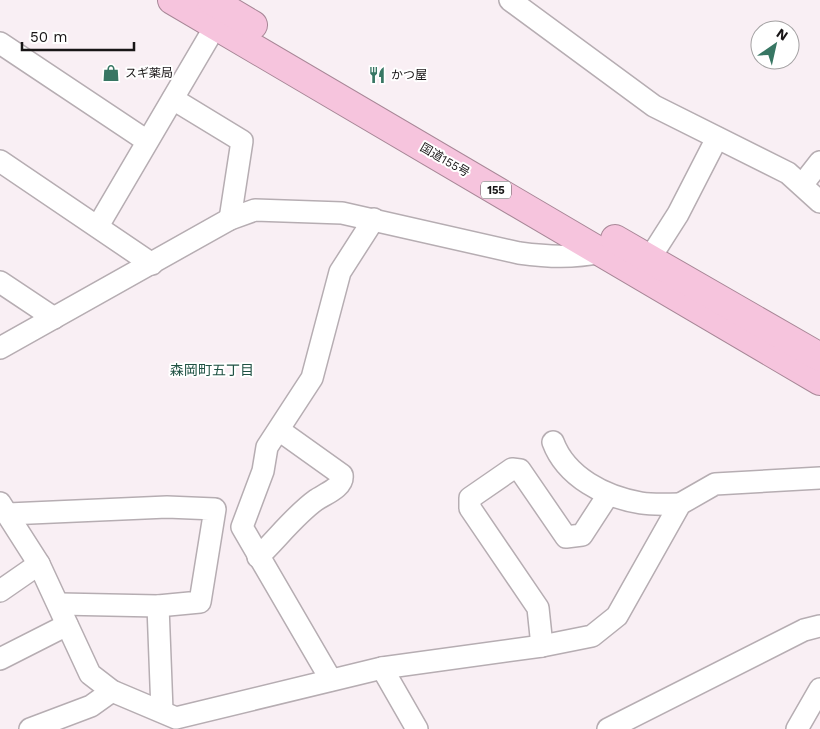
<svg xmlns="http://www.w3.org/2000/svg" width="820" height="729" viewBox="0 0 820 729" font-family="'Work Sans','Noto Sans JP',sans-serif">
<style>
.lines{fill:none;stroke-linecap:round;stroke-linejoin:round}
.minor-casing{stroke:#b6adb2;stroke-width:24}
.highway-casing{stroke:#a88797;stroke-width:30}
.minor{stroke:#fff;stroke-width:21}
.highway{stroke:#f6c4dd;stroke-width:28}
.labels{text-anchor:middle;stroke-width:4;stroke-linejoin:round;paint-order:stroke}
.shield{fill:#fff;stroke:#5d5b5c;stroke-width:1}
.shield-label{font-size:11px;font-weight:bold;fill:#181516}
.poi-label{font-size:12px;fill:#181516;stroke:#fff;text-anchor:start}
.street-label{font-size:12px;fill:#181516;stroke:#fff}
.neighbourhood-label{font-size:14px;fill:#205244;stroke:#fff}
</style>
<rect width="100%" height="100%" fill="#f9eff4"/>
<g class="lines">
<g class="minor-casing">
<g id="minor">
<path d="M510 0 654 106 788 173 820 202"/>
<path d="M0 43 147 141"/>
<path d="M173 99 242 141 230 219"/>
<path d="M0 161 152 264"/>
<path d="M802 185 820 162"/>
<path d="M98 226 216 25"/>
<path d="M650 258 678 214 717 138"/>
<path d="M0 282 54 318"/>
<path d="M0 348 230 219 255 210 342 213 519 253C549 257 573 258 602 252"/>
<path d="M553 442C566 477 605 497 641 503 653 505 667 504 680 504"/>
<path d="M0 503 39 564 90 674 112 691 176 718 382 668 542 646 592 636 617 616 680 504 715 484 820 478"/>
<path d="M8 514 167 507 215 509 200 602 158 606 60 604"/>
<path d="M258 557C277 539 295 515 316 500 325 494 344 487 342 475L279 430"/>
<path d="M0 591 39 564"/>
<path d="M158 606 162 711"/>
<path d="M542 646 538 608 470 508V498L512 469 520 470 566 537 582 535 608 495"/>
<path d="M0 659 67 625"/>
<path d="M382 668 417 729"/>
<path d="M331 680 242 527 263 471 267 447 312 378 340 272 374 219"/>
<path d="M30 729 91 706 112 691"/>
<path d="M608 729 804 630 820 626"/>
<path d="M797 729 820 689"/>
</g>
</g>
<g class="highway-casing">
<g id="highway">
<path d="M172 0 820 381"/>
<path d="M211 0 253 25"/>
<path d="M615 239 820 357"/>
</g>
</g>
<use href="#minor" class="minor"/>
<use href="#highway" class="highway"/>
</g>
<defs>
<g id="shop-bare" transform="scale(1.35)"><path d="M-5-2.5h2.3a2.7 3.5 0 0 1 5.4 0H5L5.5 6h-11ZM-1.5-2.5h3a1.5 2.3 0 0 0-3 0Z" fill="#377663" stroke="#fff" stroke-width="2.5" paint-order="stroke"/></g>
<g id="restaurant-bare" transform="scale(1.35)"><path d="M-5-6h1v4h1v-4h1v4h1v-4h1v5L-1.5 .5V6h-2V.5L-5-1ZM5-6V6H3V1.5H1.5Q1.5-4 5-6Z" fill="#377663" stroke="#fff" stroke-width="2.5" paint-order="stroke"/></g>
</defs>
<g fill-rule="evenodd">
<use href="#shop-bare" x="111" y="73"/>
<use href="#restaurant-bare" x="377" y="75"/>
</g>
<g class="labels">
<rect class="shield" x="481" y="181.5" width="30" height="17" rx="4"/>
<g class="shield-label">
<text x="496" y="194">155</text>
</g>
<g class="poi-label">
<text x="125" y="77">スギ薬局</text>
<text x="391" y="79">かつ屋</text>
</g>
<g class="street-label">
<text transform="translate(445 160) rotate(30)" y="4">国道155号</text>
</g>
<g class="neighbourhood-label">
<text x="212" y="375">森岡町五丁目</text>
</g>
</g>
<g transform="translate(775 45) rotate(34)"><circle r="24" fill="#ffffff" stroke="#a3a1a2"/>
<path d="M0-4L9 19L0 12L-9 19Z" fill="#377663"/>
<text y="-8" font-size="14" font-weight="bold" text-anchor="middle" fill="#181516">N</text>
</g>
<path d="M22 42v8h112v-8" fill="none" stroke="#181516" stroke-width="2.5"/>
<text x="30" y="42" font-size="15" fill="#181516" stroke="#ffffff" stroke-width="4" paint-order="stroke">50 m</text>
</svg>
